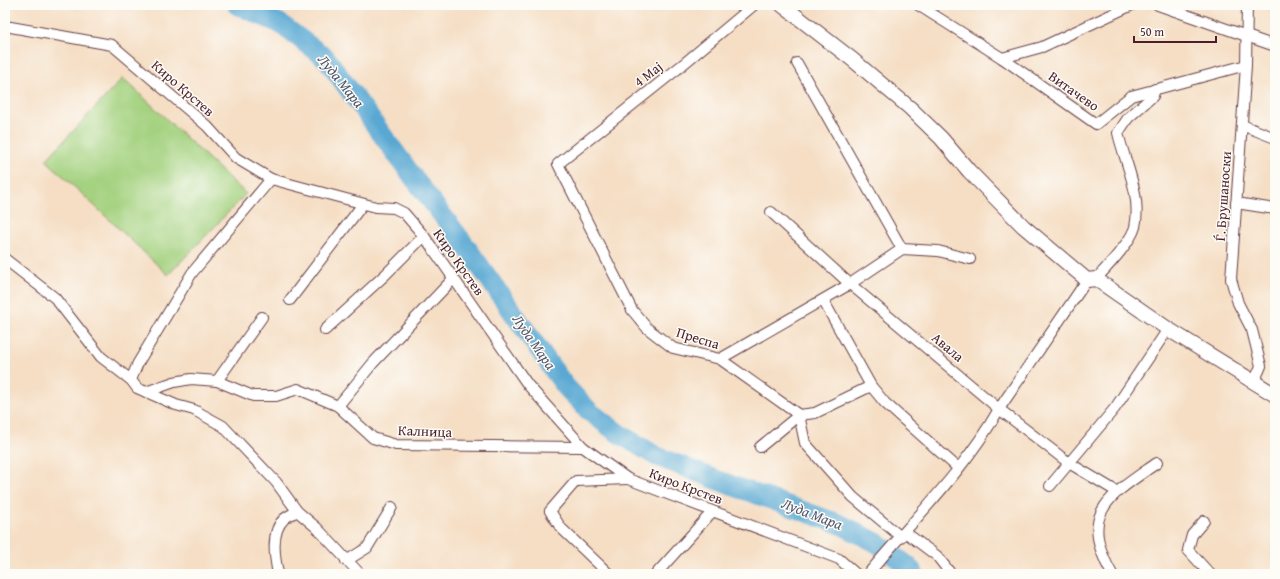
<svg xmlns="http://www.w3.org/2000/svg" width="1280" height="579" viewBox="0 0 1280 579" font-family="'Gentium Book Plus',serif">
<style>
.park{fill:#a4d280;stroke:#777856}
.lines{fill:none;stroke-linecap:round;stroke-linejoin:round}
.river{stroke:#59a8d3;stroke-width:20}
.street-casing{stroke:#643c42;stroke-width:12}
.secondary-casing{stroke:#643c42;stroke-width:16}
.street{stroke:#fff;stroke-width:10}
.secondary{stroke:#fff;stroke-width:14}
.labels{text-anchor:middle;stroke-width:3;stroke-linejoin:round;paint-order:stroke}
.street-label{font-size:14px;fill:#4a1f2b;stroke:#fdfcf7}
.water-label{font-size:15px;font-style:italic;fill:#50566e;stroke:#fdfcf7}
</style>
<rect width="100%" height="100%" fill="#fdfcf7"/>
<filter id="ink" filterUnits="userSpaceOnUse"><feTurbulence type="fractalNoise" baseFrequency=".025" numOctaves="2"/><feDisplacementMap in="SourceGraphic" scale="8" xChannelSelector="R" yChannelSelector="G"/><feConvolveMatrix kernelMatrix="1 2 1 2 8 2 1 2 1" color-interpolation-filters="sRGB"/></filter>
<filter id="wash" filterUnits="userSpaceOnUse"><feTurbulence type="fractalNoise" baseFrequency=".012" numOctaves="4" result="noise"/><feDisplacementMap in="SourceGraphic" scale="16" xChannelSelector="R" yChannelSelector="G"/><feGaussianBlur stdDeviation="0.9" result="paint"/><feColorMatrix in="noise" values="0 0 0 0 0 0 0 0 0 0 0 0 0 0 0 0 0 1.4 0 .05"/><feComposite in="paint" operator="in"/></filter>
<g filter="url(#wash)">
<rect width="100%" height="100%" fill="#f5dec4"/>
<path class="park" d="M123 78 246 194 168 275 46 160Z"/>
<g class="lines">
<path class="river" d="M237 5 279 23 326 58 416 181 462 241 565 386 590 412 618 433 656 456 725 483 842 525 877 543 908 566 914 574"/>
</g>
</g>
<g filter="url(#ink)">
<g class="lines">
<g class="street-casing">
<g id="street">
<path d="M754 5 681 66 558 164 632 310 647 328 673 348 720 359 799 415 805 443 853 497 901 537"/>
<path d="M918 5 1002 58 1096 124 1131 96 1246 65"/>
<path d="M1158 5 1275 46"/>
<path d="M1247 5 1246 65 1231 279 1238 303 1252 330 1261 366 1254 382"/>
<path d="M5 26 112 45 207 126 236 158 271 179 376 207 394 208 404 213 424 236 528 385 583 447 628 479 839 559 856 574"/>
<path d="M1002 58 1042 47 1132 5"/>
<path d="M797 63 902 249"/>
<path d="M1242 125 1275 138"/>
<path d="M271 179 192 273 138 363 131 380 137 388 176 405 194 410 223 426 276 482 297 511 317 528 360 574"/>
<path d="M1236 203 1275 209"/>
<path d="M771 212 850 284 999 409 1069 463 1116 491"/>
<path d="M5 259 55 298 101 357 131 380"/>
<path d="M1096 279C1107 267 1131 242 1135 227 1142 195 1125 163 1118 133L1128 118 1153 96 1155 89"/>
<path d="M290 300 363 204"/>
<path d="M823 300 871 386 885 403 958 468"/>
<path d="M325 330 385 275 424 236"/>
<path d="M720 359 850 284 902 249 938 251 970 259"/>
<path d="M217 381 262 317"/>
<path d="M146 392 174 382 191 379 217 381 253 396H276L298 389 338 406 373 438 396 445 583 447"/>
<path d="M338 406 373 363 453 279"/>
<path d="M760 447 799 415 815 413 871 386"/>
<path d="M1050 486 1115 408 1168 329"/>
<path d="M1204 521 1192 535 1188 550 1210 574"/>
<path d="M905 532 937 556 951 574"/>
<path d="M346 561 367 548 392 507"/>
<path d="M278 574C275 559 270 532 284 519 287 516 293 514 297 511"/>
<path d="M609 574 561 528 550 511 576 481 628 479"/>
<path d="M656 574 712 512"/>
<path d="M868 574C913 520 965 470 999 409L1087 280"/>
<path d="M1112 574C1077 512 1110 496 1157 463"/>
</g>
</g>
<g class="secondary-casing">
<path id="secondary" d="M782 5 853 60 910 108 941 138 969 171 1023 226 1087 280 1096 279 1168 329 1275 395"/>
</g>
<use href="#street" class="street"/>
<use href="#secondary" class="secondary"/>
</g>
</g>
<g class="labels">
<g class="street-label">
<text transform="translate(648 74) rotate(-38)" y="5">4 Мај</text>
<text transform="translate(183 88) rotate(41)" y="5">Киро Крстев</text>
<text transform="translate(1074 91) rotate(35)" y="5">Витачево</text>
<text transform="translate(1223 196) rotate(-86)" y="5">Ѓ. Брушаноски</text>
<text transform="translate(459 262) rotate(55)" y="5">Киро Крстев</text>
<text transform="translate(698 338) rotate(17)" y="5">Преспа</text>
<text transform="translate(948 347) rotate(40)" y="5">Авала</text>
<text transform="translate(425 431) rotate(2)" y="5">Калница</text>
<text transform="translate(686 486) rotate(21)" y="5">Киро Крстев</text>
</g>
<g class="water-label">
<text transform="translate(341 81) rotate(51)" y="5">Луда Мара</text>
<text transform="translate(534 342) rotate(55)" y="5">Луда Мара</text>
<text transform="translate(812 514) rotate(21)" y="5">Луда Мара</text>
</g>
</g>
<rect width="1280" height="579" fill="none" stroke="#fdfcf7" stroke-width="20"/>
<path d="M1134 36v6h82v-6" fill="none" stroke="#4a1f2b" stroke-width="2"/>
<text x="1140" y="36" font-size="12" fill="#4a1f2b" stroke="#fdfcf7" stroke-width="3" paint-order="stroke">50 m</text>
</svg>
